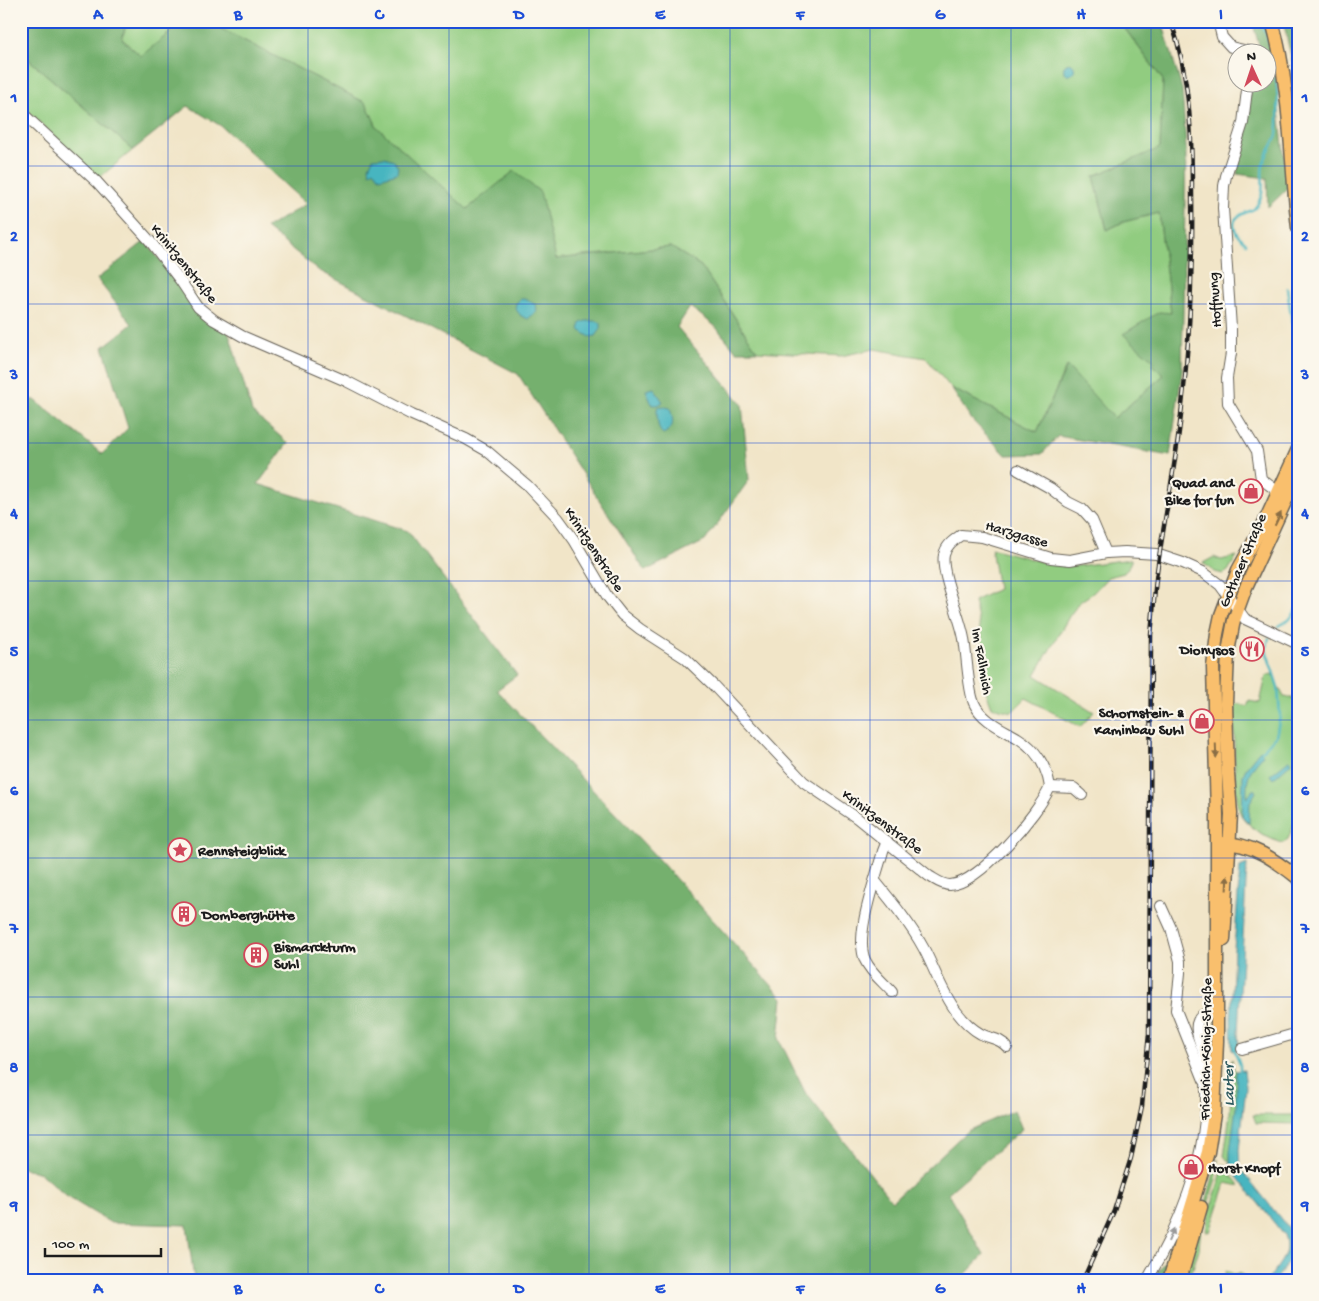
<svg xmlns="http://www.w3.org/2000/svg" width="1319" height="1301" viewBox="0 0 1319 1301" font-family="'Gochi Hand',sans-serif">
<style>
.green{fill:#91cc80;stroke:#56744e}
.forest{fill:#74b06e;stroke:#486645}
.water{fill:#46b5c0;stroke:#31686e}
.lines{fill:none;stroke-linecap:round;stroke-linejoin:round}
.stream{stroke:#46b5c0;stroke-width:2.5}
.minor-casing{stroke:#676258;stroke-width:12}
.major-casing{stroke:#676258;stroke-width:15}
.minor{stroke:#fff;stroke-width:10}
.major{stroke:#f9bf6d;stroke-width:12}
.rail-casing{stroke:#1c1c1c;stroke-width:4.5}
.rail{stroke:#fbf7ec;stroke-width:2.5;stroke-dasharray:8;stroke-linecap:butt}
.oneway{fill:#8a6e44}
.oneway2{fill:#999}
.grid{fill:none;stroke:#1d4ed8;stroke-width:1;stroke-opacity:0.55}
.labels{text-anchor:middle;stroke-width:4.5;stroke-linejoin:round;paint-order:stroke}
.street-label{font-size:15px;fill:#1c1c1c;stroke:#fbf7ec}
.poi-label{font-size:15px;font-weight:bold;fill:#1c1c1c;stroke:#fbf7ec;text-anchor:start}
.water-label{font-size:16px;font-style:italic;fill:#2d595e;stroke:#fbf7ec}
.neatline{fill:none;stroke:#1d4ed8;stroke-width:2}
.grid-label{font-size:16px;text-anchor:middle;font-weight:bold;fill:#1d4ed8}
</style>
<rect width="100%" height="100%" fill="#fbf7ec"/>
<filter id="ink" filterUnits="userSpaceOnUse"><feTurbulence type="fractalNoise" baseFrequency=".02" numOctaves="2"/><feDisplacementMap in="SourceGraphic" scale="10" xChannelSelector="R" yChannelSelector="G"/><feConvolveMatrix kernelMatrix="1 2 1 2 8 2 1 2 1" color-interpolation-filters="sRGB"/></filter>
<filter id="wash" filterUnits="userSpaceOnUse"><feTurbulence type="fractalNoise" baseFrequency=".0096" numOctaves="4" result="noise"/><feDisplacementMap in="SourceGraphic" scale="20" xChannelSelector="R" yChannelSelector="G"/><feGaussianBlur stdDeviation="1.12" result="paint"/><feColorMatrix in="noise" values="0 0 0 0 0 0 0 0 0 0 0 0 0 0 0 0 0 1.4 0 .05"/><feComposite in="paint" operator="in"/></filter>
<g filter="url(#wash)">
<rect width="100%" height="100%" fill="#f1e5c8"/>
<g class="green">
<path d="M127 21H184L141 57 122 39Z"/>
<path d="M206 21H1124L1125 29 1163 80 1160 149 1094 176 1107 230 1123 222 1159 213 1171 313 1156 362 1153 365 1164 375 1114 418 1066 367 1037 432 951 388 926 358 874 349 841 356 757 351 701 266 671 247 555 259 540 192 513 172 467 210 377 127 366 103Z"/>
<path d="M21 44 27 58 133 150 99 178 21 105Z"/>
<path d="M991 548 1053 565 1077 566 1131 559V564L1124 573 1108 577 1093 593 1081 601 1070 615 1035 675 1094 712 1080 727 1026 698 1012 712 992 707 982 681 981 634 974 601 998 589Z"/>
<path d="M1237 556 1228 571 1223 574 1215 572 1203 563 1214 557 1221 560Z"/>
<path d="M1272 674 1284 697 1298 699V815L1288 839 1283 843C1269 840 1248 827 1241 815 1233 800 1234 723 1235 703L1247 706 1249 701 1260 703 1266 676Z"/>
<path d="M1207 1019 1213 1023V1046L1210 1059 1202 1025Z"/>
<path d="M1232 1059 1234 1070 1236 1071C1237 1090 1237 1109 1234 1127 1233 1139 1230 1151 1230 1163L1224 1156 1230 1113Z"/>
<path d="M1253 1115H1298V1124L1256 1123Z"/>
<path d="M1218 1159 1217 1176 1201 1225 1199 1249 1189 1280H1184Z"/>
<path d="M1223 1164 1227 1166 1232 1176 1240 1186 1226 1183 1210 1232 1206 1231C1208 1207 1220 1187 1223 1164Z"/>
<path d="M1226 1271 1238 1275 1239 1273 1251 1280H1223Z"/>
</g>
<g class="forest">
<path d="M21 21H127L122 39 141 56 184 21H206L366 103 377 127 467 209 514 171 540 192 556 259 671 247 701 266 757 351H736L715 326 690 307 677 327 742 404 749 480 705 541 645 571 518 374 318 270 266 228 306 204 221 126 188 106 133 150 27 58 21 44Z"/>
<path d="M1125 21H1162L1182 89 1186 148 1182 371 1170 456 1058 436 1042 454 1006 455 972 420 951 388 1037 432 1067 366 1114 418 1164 375 1152 365 1155 362 1123 334 1159 312 1171 313 1159 213 1123 222 1107 230 1094 176 1160 148 1163 80 1126 30Z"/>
<path d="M1252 21H1265L1270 34 1286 171 1288 188 1268 207 1267 178 1237 174 1248 83 1266 82V52H1261Z"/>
<path d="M1283 21H1298V87Z"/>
<path d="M145 241 173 276 229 333 252 412 288 443 258 484 408 531 517 675 497 690 650 850 783 998 779 1039 805 1092 892 1201 967 1131 1014 1110 1022 1129 948 1193 984 1255 960 1280H194L187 1225 111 1223 66 1196 40 1173 21 1167V397L35 400 102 454 128 428 103 347 132 324 97 279Z"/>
<path d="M1164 1263 1168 1264 1162 1280H1152Z"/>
</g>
<g class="water">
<circle cx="1069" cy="69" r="5.5"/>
<path d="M384 157 394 160 398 167 397 173 380 178 374 170 370 173 369 167 373 158Z"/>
<path d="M521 299H526L536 305 537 311 528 319 521 316 515 308 516 303Z"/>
<path d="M586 321H597L601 323V329L596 336 590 337 579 330 581 323Z"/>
<path d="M654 388 663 402 658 405H652L646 390Z"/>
<path d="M661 406 670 408C673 420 676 428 663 434 657 430 657 416 657 408Z"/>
<path d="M1260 750 1263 755C1249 771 1246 776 1247 798L1254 789 1256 792 1250 802 1249 824 1242 816 1243 775 1247 766Z"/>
<path d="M1290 759 1292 762 1273 779 1270 775Z"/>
<path d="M1247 864 1238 1033 1239 1048 1232 1051 1231 1019 1234 949 1240 867Z"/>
<path d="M1244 1070 1246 1088 1239 1150 1240 1168 1289 1229 1294 1244 1292 1255 1276 1280H1268C1278 1265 1291 1254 1284 1235L1237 1177 1230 1163V1151L1236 1107V1071Z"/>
</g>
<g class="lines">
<g class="stream">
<path d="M1246 243C1241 238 1233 232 1234 224 1234 215 1247 213 1254 209 1256 207 1259 202 1260 199 1266 189 1260 176 1263 165 1265 154 1275 145 1277 134 1281 108 1275 42 1259 21"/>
<path d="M1287 288 1298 363"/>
<path d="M1297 404 1298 400"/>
<path d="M1279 626 1289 620 1298 608"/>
<path d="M1260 753 1276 736 1280 716 1278 687 1266 650 1269 638"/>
<path d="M1234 1048 1240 1065V1074"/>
</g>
</g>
</g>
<g filter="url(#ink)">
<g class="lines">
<g class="minor-casing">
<g id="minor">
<path d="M1218 21 1222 37 1231 47 1252 52"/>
<path d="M1248 82 1243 123 1226 176 1224 186 1223 208 1231 328V353L1227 378 1228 403 1257 451 1261 479 1284 496"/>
<path d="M21 112 97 182 150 241 180 280 198 307 214 320 242 336 346 381 412 415 466 439 487 451 508 469 527 485 558 518 574 540 607 596 622 615 640 629 685 658 713 685 804 782 857 818 929 876C936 880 942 885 950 885 979 884 1039 813 1050 787"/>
<path d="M1018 470 1050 488 1068 502 1082 509 1092 520 1106 553"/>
<path d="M1050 787C1047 767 1036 749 1018 738 1003 729 982 721 974 703 968 690 967 656 964 639 961 619 940 572 944 555 946 545 954 540 961 535L982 537 1051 558 1070 560 1106 553 1125 552 1156 554 1183 563 1203 572 1220 585 1245 619 1298 644"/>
<path d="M1050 787 1074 788 1082 795"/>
<path d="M887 841 883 851C876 878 854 935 865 960 871 973 883 982 892 992"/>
<path d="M1292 873 1298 862"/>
<path d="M875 881C893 903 911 925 924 949 935 970 942 992 956 1011 962 1019 972 1029 981 1034 991 1039 1000 1038 1007 1047"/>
<path d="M1161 906 1171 928 1180 961V973L1176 1010 1204 1080"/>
<path d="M1242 1049 1298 1033"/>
<path d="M1147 1280C1179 1227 1205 1163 1206 1100 1206 1086 1207 1071 1205 1058 1203 1048 1193 1031 1198 1021 1201 1013 1209 1012 1216 1011"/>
</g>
</g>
<g class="major-casing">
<g id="major">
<path d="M1272 21C1291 88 1290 159 1298 228"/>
<path d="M1222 843C1252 843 1275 860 1298 878"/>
<path d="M1224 940 1231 814 1228 774 1226 703 1228 652 1234 620 1246 587 1298 474"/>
<path d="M1169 1280 1208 1152 1214 1114 1217 1041V815L1213 667 1217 634 1221 615 1238 570 1265 521 1298 449"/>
<path d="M1180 1280 1201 1207"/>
</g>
</g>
<use href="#minor" class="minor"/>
<use href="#major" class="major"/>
<g class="rail-casing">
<path id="rail" d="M1083 1280 1114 1211 1131 1158 1142 1106 1149 1034 1151 635C1153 616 1154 597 1156 579 1163 524 1175 470 1181 415 1190 341 1193 266 1192 193 1192 134 1190 77 1171 21"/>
</g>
<use href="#rail" class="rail"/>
</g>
<defs><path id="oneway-solid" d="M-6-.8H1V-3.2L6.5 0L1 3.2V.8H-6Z" transform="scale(1.25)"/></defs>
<g class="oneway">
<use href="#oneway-solid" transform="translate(1278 519) rotate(-64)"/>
<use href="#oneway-solid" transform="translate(1216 751) rotate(88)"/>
<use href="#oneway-solid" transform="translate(1227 883) rotate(-87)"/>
</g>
<use class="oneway2" href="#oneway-solid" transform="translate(1171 1235) rotate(-66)"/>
</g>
<path class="grid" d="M168 21V1280M308 21V1280M449 21V1280M589 21V1280M730 21V1280M870 21V1280M1011 21V1280M1151 21V1280M21 166H1298M21 304H1298M21 443H1298M21 581H1298M21 720H1298M21 858H1298M21 997H1298M21 1135H1298"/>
<defs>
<g id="shop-ring" transform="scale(1.25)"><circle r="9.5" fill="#fbf7ec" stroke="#d1495b" stroke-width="1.5"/><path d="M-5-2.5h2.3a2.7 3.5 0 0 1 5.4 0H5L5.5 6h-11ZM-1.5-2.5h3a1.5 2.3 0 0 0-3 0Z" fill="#d1495b"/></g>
<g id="restaurant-ring" transform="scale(1.25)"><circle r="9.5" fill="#fbf7ec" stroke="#d1495b" stroke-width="1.5"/><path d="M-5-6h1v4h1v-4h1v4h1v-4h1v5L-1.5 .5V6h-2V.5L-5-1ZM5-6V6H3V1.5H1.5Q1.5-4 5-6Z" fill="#d1495b"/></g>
<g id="sight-ring" transform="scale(1.25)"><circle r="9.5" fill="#fbf7ec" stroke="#d1495b" stroke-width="1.5"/><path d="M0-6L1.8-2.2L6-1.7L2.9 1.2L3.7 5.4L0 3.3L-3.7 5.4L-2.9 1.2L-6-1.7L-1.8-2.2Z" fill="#d1495b"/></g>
<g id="building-ring" transform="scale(1.25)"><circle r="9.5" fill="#fbf7ec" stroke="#d1495b" stroke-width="1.5"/><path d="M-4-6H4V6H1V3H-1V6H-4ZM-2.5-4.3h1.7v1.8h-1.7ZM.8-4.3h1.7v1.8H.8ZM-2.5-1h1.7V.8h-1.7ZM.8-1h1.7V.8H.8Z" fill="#d1495b"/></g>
</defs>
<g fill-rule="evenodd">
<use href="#shop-ring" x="1251" y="491"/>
<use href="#restaurant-ring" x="1252" y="649"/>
<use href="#shop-ring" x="1202" y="721"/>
<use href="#sight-ring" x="180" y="850"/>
<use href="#building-ring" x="184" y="914"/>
<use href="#building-ring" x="256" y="955"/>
<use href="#shop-ring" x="1191" y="1167"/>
</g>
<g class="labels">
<g class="street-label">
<text transform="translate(185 263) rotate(51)" y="5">Krinitzenstraße</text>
<text transform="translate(1214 300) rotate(-94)" y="5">Hoffnung</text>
<text transform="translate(1017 533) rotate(16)" y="5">Harzgasse</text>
<text transform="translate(595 549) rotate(57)" y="5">Krinitzenstraße</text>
<text transform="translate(1242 560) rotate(-67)" y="5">Gothaer Straße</text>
<text transform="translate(983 661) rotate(80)" y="5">Im Fallmich</text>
<text transform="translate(883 821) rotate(37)" y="5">Krinitzenstraße</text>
<text transform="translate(1205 1049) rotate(-89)" y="5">Friedrich-König-Straße</text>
</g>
<g class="poi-label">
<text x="1234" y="487" text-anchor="end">Quad and<tspan x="1234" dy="17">Bike for fun</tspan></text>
<text x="1234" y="654" text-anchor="end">Dionysos</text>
<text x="1184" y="717" text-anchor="end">Schornstein- &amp;<tspan x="1184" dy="17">Kaminbau Suhl</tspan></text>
<text x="198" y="855">Rennsteigblick</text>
<text x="202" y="919">Domberghütte</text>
<text x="274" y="951">Bismarckturm<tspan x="274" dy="17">Suhl</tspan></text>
<text x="1208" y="1172">Horst Knopf</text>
</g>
<g class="water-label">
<text transform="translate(1227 1085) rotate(-91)" y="6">Lauter</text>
</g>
</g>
<rect width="1319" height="1301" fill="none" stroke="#fbf7ec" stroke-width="55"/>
<g transform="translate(1252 68) rotate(357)"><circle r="24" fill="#fbf7ec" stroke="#a29f99"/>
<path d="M0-4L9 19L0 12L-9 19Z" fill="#d1495b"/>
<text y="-8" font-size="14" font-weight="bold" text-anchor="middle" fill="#1c1c1c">N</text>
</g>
<path d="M45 1248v8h116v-8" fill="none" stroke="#1c1c1c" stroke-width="2.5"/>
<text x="52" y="1248" font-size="15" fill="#1c1c1c" stroke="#fbf7ec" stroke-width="4" paint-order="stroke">100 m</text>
<rect x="28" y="28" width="1264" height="1246" class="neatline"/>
<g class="grid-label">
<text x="98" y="19">A</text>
<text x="238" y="19">B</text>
<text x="379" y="19">C</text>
<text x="519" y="19">D</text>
<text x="660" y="19">E</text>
<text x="800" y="19">F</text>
<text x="940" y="19">G</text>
<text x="1081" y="19">H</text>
<text x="1221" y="19">I</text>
<text x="14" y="102">1</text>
<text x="1305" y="102">1</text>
<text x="14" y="241">2</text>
<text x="1305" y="241">2</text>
<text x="14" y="379">3</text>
<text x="1305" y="379">3</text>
<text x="14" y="518">4</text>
<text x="1305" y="518">4</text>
<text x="14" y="656">5</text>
<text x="1305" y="656">5</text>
<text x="14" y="795">6</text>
<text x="1305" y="795">6</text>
<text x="14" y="933">7</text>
<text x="1305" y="933">7</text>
<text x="14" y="1072">8</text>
<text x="1305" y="1072">8</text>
<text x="14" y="1210">9</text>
<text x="1305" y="1210">9</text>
<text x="98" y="1293">A</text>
<text x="238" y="1293">B</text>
<text x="379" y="1293">C</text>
<text x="519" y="1293">D</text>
<text x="660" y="1293">E</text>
<text x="800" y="1293">F</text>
<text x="940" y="1293">G</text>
<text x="1081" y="1293">H</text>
<text x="1221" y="1293">I</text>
</g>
</svg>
